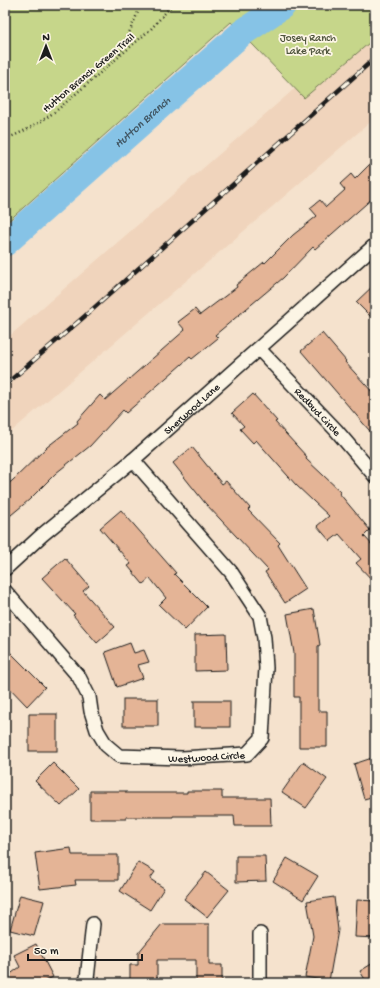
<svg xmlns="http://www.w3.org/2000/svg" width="380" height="988" viewBox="0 0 380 988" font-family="'Gochi Hand',sans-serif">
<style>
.built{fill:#f0d4bc}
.green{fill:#c6d68a;stroke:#717953}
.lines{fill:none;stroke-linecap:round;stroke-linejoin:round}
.river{stroke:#86c3e6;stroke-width:27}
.building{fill:#e4b496;stroke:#1c1c1c}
.street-casing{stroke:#1c1c1c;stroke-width:16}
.path{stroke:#1c1c1c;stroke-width:2.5;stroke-dasharray:1 3;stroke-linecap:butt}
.street{stroke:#fcf5e5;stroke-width:13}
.rail-casing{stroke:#1c1c1c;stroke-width:4.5}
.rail{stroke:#fcf5e5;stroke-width:3;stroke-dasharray:9;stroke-linecap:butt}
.labels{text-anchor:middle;stroke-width:3.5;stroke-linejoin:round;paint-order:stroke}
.park-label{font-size:11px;fill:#4f543d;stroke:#fcf5e5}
.street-label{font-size:11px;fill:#1c1c1c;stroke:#fcf5e5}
.water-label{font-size:12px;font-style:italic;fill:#415663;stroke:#fcf5e5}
</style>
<rect width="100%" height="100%" fill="#f5e2cd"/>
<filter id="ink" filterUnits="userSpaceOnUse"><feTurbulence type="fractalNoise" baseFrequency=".025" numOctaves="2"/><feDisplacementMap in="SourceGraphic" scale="8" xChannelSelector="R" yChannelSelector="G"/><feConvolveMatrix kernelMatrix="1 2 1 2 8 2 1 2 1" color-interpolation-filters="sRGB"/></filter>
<g filter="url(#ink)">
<path class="built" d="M375 19V118L5 437V340Z"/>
<path class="green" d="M5 5H375V38L304 98 231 22 5 224Z"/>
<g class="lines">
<path class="river" id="s1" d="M5 243 242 33 283 5"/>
</g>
<g class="building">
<path d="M375 159V196L315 249 313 247 283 278 215 335 218 338 192 359 190 357 126 413 123 410 90 446 56 473 29 500 5 520V486L12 481 47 447 78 423 77 421 100 395 105 400 185 330 178 322 195 309 200 315 237 287 236 285 264 262 265 263 293 235 317 216 310 208 320 200 326 207 345 190 340 184 351 174 355 179Z"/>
<path d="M375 284V321L356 302Z"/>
<path d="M322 333 346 361 345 362 375 395V437L301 351Z"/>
<path d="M253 394 277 421 275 422 307 457 306 459 341 492 339 493 370 530 364 536 375 548V583L356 563 361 559 339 534 330 541 317 526 329 516 296 485 256 440 253 443 240 429 244 426 232 413Z"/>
<path d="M192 447 222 484 226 481 250 508 248 510 280 543 278 545 306 589 285 603 265 572 268 570 205 503 173 463Z"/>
<path d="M121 510 176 573 174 574 207 607 185 630 159 605 166 598 150 578 143 584 128 566 131 564 100 528Z"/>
<path d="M65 558 89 586 83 591 115 627 97 643 73 615 75 614 42 578Z"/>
<path d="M314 609 320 645 318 646V711H327V747H299V697H294V653L287 614Z"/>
<path d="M226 634 227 670 195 671V635Z"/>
<path d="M130 643 134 653 144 650 149 662 138 665 143 678 117 687 105 652Z"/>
<path d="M5 647 45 687 27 706 5 683Z"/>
<rect x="123" y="699" width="35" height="27"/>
<rect x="194" y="701" width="36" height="26"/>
<rect x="29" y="714" width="28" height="37"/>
<path d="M375 757V796L364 799 354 764Z"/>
<path d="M303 762 327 779 306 808 282 792Z"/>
<path d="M53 763 79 789 61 806 35 781Z"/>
<path d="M90 791H126V793H187V791H222V798H270L271 826H235L234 816H173V817H126V819H90Z"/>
<path d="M71 848 72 855H118V880H75L76 885 40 889 35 853Z"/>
<path d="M236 856H265L266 881 236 882Z"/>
<path d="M287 858 318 876 303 900 273 881Z"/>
<path d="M138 862 155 872 150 879 164 888 150 910 120 891Z"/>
<path d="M206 872 229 890 207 917 184 899Z"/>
<path d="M20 895 44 901 34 936 10 930Z"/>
<path d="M334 897 338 930 329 981 305 977 313 936 307 901Z"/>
<path d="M357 900 375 901V938L355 937Z"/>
<path d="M162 924H209V965H222V983H196V960H157V983H130V965H138V953Z"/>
<path d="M36 944 53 977 41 983H5V978L20 967 14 955Z"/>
<path d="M375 962V983H367L360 971Z"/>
</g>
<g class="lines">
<g class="street-casing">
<g id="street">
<path id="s2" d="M259 349 336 430 375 476"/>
<path id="s3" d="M5 569 42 535 133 460 375 245"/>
<path id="s4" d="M5 591 79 677 89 697 91 711 97 730 106 745 119 756 182 758 247 754 262 738 266 668 264 638 260 616 231 572 133 460"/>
<path d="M84 983 87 979 93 924"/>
<path d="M260 983V934"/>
</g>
</g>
<g class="path">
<path d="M120 54 141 5"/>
<path d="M5 139C24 132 40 123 57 110L151 29 172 5"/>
</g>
<use href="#street" class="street"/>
<g class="rail-casing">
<path id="rail" d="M5 385 85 316 375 58"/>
</g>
<use href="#rail" class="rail"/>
</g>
</g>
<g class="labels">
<g class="park-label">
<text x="308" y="41">Josey Ranch<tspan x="308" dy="13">Lake Park</tspan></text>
</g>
<g class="street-label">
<text transform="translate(88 72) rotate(-40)" y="4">Hutton Branch Green Trail</text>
<text dy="4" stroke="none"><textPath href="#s3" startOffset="246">Sherwood Lane</textPath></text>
<text dy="4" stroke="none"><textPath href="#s2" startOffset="86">Redbud Circle</textPath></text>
<text dy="4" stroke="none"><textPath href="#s4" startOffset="292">Westwood Circle</textPath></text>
</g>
<g class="water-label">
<text dy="4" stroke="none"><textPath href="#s1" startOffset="183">Hutton Branch</textPath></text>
</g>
</g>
<rect width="380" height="988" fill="none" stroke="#fcf5e5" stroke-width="20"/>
<rect x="10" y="10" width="360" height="968" fill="none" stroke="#1c1c1c" stroke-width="1.5" filter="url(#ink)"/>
<g transform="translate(46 46)" stroke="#fcf5e5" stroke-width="3" paint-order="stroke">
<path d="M0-3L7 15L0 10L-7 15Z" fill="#1c1c1c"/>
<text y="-6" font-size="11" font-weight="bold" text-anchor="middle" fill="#1c1c1c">N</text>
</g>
<path d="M28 954v6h114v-6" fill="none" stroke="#1c1c1c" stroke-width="2"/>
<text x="34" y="954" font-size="12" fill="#1c1c1c" stroke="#fcf5e5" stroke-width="3" paint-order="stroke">50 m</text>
</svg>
